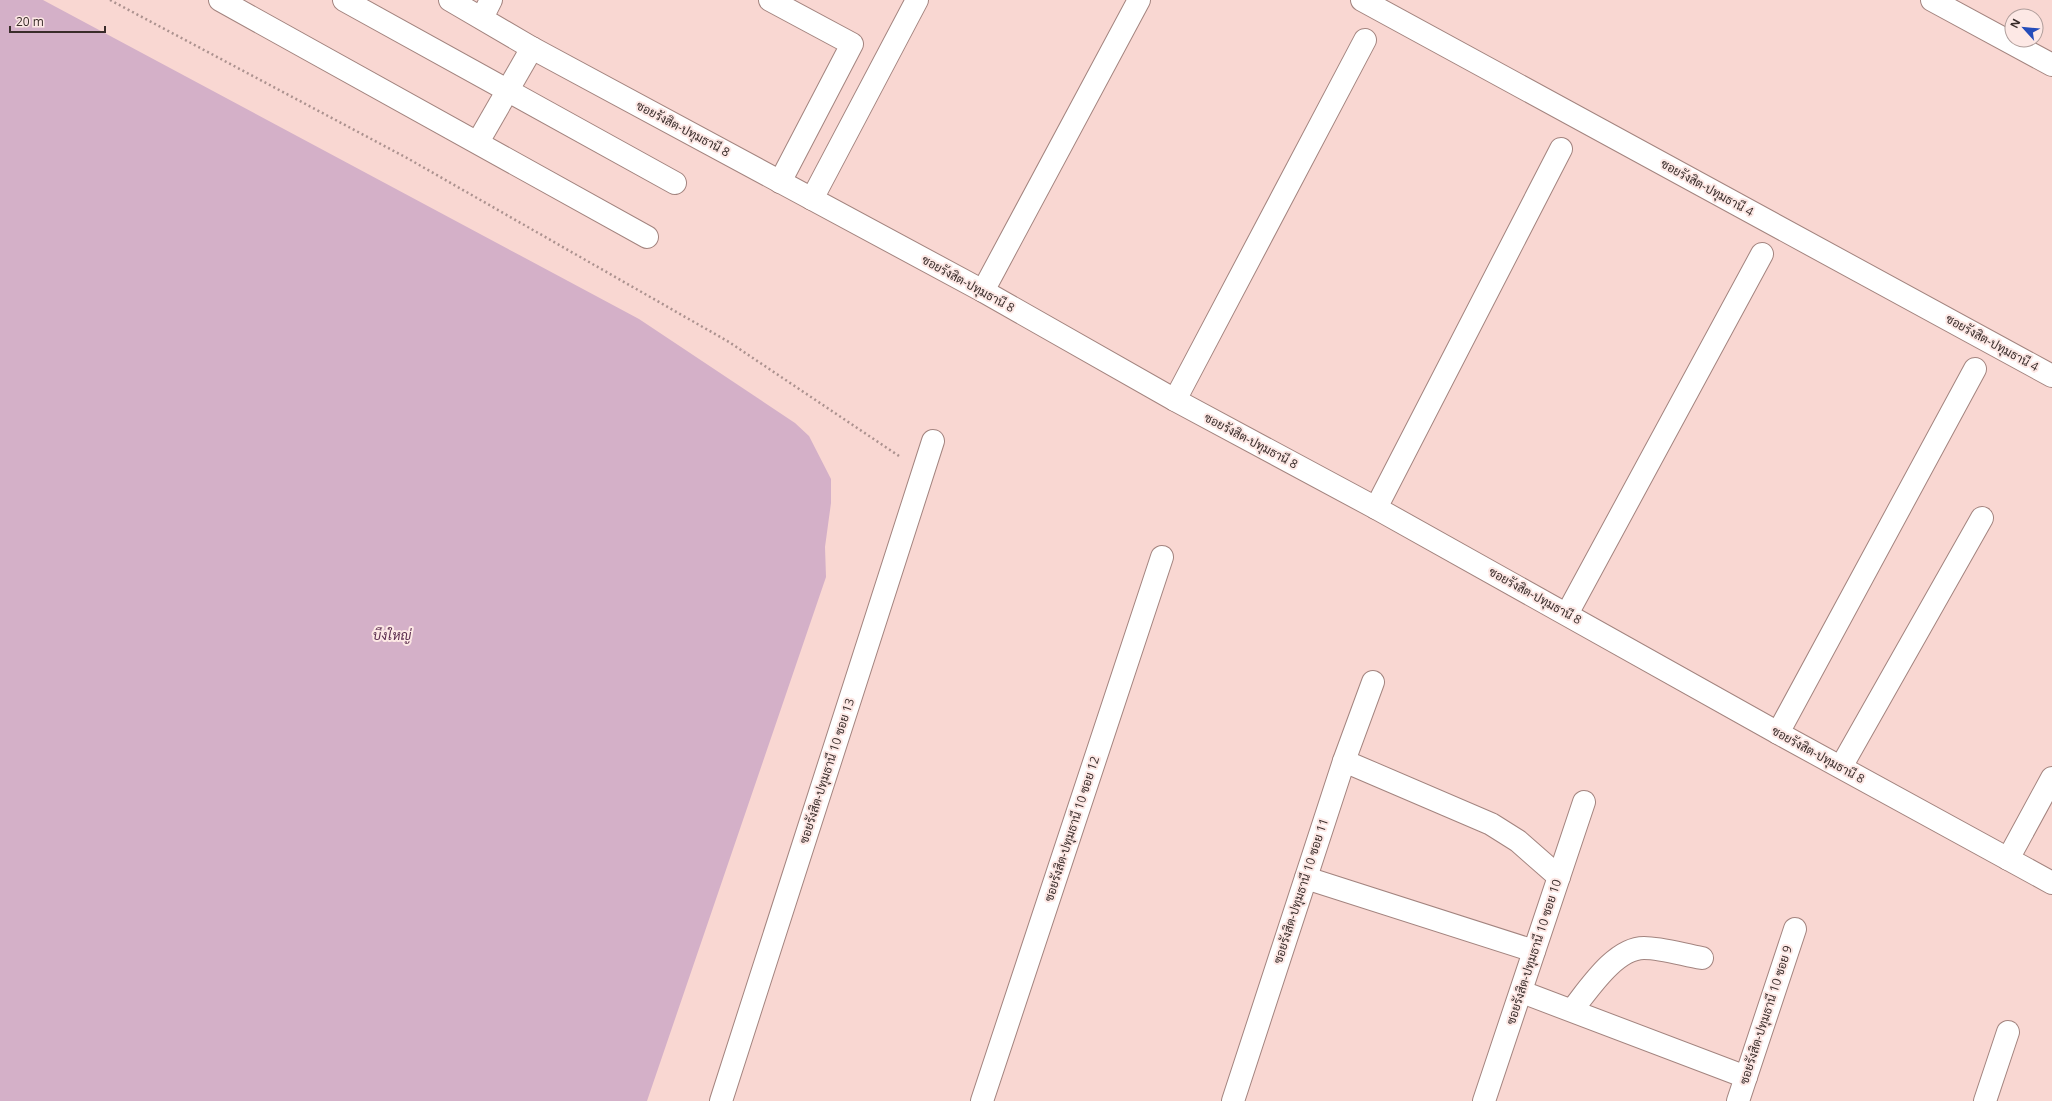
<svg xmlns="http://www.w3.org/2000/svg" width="2052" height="1101" viewBox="0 0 2052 1101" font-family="'Open Sans',Sarabun,sans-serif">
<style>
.water{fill:#d4b0c8}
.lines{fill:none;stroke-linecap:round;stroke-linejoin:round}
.minor-casing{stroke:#a3847f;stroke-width:24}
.path{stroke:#ac928f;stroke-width:2.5;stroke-dasharray:2 3;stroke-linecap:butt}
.minor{stroke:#fff;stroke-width:22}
.labels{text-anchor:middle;stroke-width:4;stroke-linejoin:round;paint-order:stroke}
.street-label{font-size:12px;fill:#392c2a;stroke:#fde8e5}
.water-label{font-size:13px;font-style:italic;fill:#5b2d4e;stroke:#fde8e5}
</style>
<rect width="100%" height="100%" fill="#f9d7d2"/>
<path class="water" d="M0 0H43L639 319 795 423 809 436 831 479V503L825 547 826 577 647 1101H0Z"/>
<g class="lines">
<g class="minor-casing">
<g id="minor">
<path d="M220 0 647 237"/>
<path d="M344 0 675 183"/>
<path d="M450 0 532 48 983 291 1175 400 1376 508 1778 733 2052 883"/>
<path d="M770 0 852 44 780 182"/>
<path d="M1362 0 2052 376"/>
<path d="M1932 0 2052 65"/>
<path d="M482 18 491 0"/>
<path d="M478 142 532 48"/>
<path d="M812 199 917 0"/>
<path d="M983 291 1139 0"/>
<path d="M1175 400 1365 40"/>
<path d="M1376 508 1561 149"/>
<path d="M1567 614 1762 254"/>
<path d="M1778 733 1975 369"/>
<path d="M1344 761 1491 824 1518 841 1559 877"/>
<path d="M1841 767 1982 518"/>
<path d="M2008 859 2052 778"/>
<path d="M1306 878 1534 951"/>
<path d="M1522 992 1746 1077"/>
<path d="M1572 1010C1589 989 1615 948 1644 948 1662 948 1684 955 1702 958"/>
<path d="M721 1101 933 441"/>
<path d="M982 1101 1162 557"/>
<path d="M1233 1101 1344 761 1373 682"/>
<path d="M1484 1101 1584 802"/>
<path d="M1738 1101 1795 929"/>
<path d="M1985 1101 2008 1032"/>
</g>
</g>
<path class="path" d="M110 0 407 158 729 342 899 456"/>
<use href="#minor" class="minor"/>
</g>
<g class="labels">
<g class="street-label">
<text transform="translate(683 129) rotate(28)" y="4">ซอยรังสิต-ปทุมธานี 8</text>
<text transform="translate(1707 188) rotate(29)" y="4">ซอยรังสิต-ปทุมธานี 4</text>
<text transform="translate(968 284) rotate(29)" y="4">ซอยรังสิต-ปทุมธานี 8</text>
<text transform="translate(1992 343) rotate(29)" y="4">ซอยรังสิต-ปทุมธานี 4</text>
<text transform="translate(1251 441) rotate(28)" y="4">ซอยรังสิต-ปทุมธานี 8</text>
<text transform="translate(1535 596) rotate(29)" y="4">ซอยรังสิต-ปทุมธานี 8</text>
<text transform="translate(1818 755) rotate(29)" y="4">ซอยรังสิต-ปทุมธานี 8</text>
<text transform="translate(827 771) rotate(-72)" y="4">ซอยรังสิต-ปทุมธานี 10 ซอย 13</text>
<text transform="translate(1072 829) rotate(-72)" y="4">ซอยรังสิต-ปทุมธานี 10 ซอย 12</text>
<text transform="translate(1301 891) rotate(-72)" y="4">ซอยรังสิต-ปทุมธานี 10 ซอย 11</text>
<text transform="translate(1534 952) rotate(-72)" y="4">ซอยรังสิต-ปทุมธานี 10 ซอย 10</text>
<text transform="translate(1766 1015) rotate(-72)" y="4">ซอยรังสิต-ปทุมธานี 10 ซอย 9</text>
</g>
<g class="water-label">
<text x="392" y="640">บึงใหญ่</text>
</g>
</g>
<g transform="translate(2024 28) rotate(297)"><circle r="19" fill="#fde8e5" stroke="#af9d9a"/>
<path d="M0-3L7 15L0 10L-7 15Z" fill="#244cba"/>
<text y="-6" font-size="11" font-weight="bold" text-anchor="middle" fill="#392c2a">N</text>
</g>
<path d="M10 26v6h95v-6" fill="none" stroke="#392c2a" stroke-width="2"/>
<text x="16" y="26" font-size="12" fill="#392c2a" stroke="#fde8e5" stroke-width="3" paint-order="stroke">20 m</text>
</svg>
